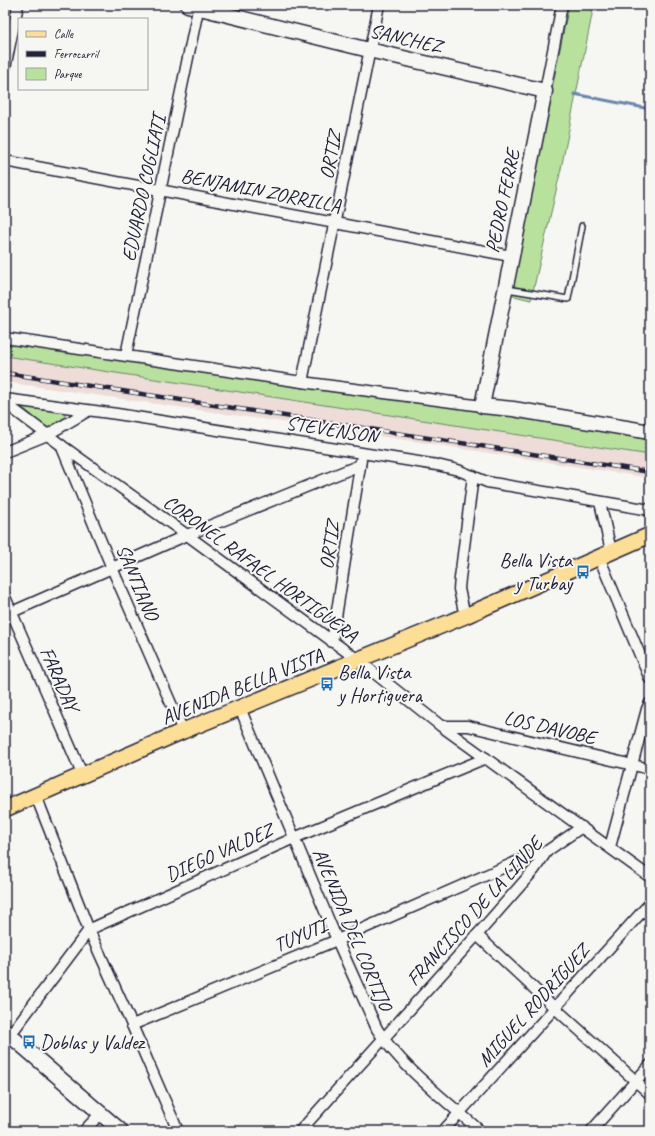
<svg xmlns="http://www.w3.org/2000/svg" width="655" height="1136" viewBox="0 0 655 1136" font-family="Caveat,sans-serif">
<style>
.built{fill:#eedcd8}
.green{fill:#b8e19d;stroke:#6d826c}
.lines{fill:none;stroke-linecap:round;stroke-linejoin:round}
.stream{stroke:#6986ab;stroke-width:3}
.lane-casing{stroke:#22223b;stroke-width:8}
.street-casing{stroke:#22223b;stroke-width:13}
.secondary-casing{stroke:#22223b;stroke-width:17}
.primary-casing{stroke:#22223b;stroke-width:18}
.lane{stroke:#f6f6f2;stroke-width:5}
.street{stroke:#f6f6f2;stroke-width:10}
.secondary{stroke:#f6f6f2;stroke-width:14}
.primary{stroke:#fcde96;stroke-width:15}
.rail-casing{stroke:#22223b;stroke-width:4.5}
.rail{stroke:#f6f6f2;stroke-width:3;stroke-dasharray:9;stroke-linecap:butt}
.labels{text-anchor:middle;stroke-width:4;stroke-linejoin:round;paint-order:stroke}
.street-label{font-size:20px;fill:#22223b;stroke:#f6f6f2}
.poi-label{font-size:20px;fill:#22223b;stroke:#f6f6f2;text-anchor:start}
</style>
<rect width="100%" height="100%" fill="#f6f6f2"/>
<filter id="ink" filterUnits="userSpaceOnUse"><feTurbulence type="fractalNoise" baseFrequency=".025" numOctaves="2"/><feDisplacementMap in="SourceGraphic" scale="8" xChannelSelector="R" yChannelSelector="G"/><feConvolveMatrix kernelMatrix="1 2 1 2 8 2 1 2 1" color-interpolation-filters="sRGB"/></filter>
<g filter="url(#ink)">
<path class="built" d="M5 342 650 433V478L426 443 5 382Z"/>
<g class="green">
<path d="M569 5H594L561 169 531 300 510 295Z"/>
<path d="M5 341 478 409 650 436V455L5 356Z"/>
<path d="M21 406 65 412V417L49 428 44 426Z"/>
</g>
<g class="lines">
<path class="stream" d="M574 94 650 109"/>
<g class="lane-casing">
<path id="lane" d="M507 289 568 299 582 226"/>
</g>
<g class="street-casing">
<g id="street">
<path d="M5 68 18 5"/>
<path d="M545 91 562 5"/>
<path d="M5 161 511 256"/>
<path d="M5 338 302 382 482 406"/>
<path d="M126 355 199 5"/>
<path d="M302 382 379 5"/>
<path d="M5 399 117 414 437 465 458 470 487 482 650 510"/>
<path d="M5 403 61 445 187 535 358 660 441 726 650 877"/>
<path d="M61 445 112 568 183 731"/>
<path d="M5 452 47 435 88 411"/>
<path d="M600 502 611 551"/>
<path d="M599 557 650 679"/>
<path d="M5 597 83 776"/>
<path d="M5 615 187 535 360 465"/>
<path d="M465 616 459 589 460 578 473 476"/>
<path d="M332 642 361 460"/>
<path d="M240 708 337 940 377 1029C400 1066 447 1101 480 1131"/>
<path d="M441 726H468L650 769"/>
<path d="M36 796 89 930 132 1025 178 1131"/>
<path d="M610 847 647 709 650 703"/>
<path d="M477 935 555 1008 650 1094"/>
<path d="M132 1025 337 940 523 859 547 851"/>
<path d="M10 1035 89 930 97 926 294 838 486 758"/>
<path d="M84 1131 101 1113"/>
<path d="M300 1131 477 935 534 870 547 851 582 827"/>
<path d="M443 1131 650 903"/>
<path d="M591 1131 650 1065"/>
</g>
</g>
<g class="secondary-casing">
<g id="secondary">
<path d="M188 5 369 50 545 91 482 406 513 409 650 432"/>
<path d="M5 1031 121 1131"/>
</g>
</g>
<g class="primary-casing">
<path id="primary" d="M5 809 183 731 465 616 650 535"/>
</g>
<use href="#lane" class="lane"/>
<use href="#street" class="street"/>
<use href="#secondary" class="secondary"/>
<use href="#primary" class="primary"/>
<g class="rail-casing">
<path id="rail" d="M5 373 650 472"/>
</g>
<use href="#rail" class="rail"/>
</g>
</g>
<defs>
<g id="bus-bare" transform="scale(1.08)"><path d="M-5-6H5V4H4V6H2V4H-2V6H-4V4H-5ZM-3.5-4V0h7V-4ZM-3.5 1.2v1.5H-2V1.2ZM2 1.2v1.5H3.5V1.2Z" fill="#1f6fb2" stroke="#f6f6f2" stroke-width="2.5" paint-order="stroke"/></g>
</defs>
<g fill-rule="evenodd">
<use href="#bus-bare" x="583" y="572"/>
<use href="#bus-bare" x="327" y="684"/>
<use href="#bus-bare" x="29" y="1042"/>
</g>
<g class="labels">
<g class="street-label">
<text transform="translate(406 38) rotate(13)" y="7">SANCHEZ</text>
<text transform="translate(330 155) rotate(-79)" y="7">ORTIZ</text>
<text transform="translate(143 188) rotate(-78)" y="7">EDUARDO COGLIATI</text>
<text transform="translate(261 190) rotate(11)" y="7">BENJAMIN ZORRILLA</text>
<text transform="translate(502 201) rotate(-78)" y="7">PEDRO FERRE</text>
<text transform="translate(332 429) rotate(9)" y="7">STEVENSON</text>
<text transform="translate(329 545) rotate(-81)" y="7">ORTIZ</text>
<text transform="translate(261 568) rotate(36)" y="7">CORONEL RAFAEL HORTIGUERA</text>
<text transform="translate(138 582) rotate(67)" y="7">SANTIANO</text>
<text transform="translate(60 679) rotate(66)" y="7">FARADAY</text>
<text transform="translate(242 686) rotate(-22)" y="7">AVENIDA BELLA VISTA</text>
<text transform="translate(550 727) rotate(13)" y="7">LOS DAVOBE</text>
<text transform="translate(219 852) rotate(-24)" y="7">DIEGO VALDEZ</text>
<text transform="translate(474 911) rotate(-48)" y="7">FRANCISCO DE LA LINDE</text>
<text transform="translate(353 929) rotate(67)" y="7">AVENIDA DEL CORTIJO</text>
<text transform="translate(300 935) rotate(-23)" y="7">TUYUTI</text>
<text transform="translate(533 1005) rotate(-48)" y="7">MIGUEL RODRÍGUEZ</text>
</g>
<g class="poi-label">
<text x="572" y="567" text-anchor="end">Bella Vista<tspan x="572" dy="23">y Turbay</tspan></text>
<text x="338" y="679">Bella Vista<tspan x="338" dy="23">y Hortiguera</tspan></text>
<text x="40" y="1049">Doblas y Valdez</text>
</g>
</g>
<rect width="655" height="1136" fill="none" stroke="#f6f6f2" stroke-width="20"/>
<rect x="10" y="10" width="635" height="1116" fill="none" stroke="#22223b" stroke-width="1.5" filter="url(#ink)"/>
<rect x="18" y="18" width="130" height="72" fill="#f6f6f2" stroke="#a1a1a9"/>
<rect x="26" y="31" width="20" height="6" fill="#fcde96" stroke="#a1a1a9"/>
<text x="54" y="38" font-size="12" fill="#22223b">Calle</text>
<rect x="26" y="51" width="20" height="6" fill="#22223b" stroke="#a1a1a9"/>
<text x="54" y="58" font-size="12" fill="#22223b">Ferrocarril</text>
<rect x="26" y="68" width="20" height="12" fill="#b8e19d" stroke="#a1a1a9"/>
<text x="54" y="78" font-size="12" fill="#22223b">Parque</text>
</svg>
